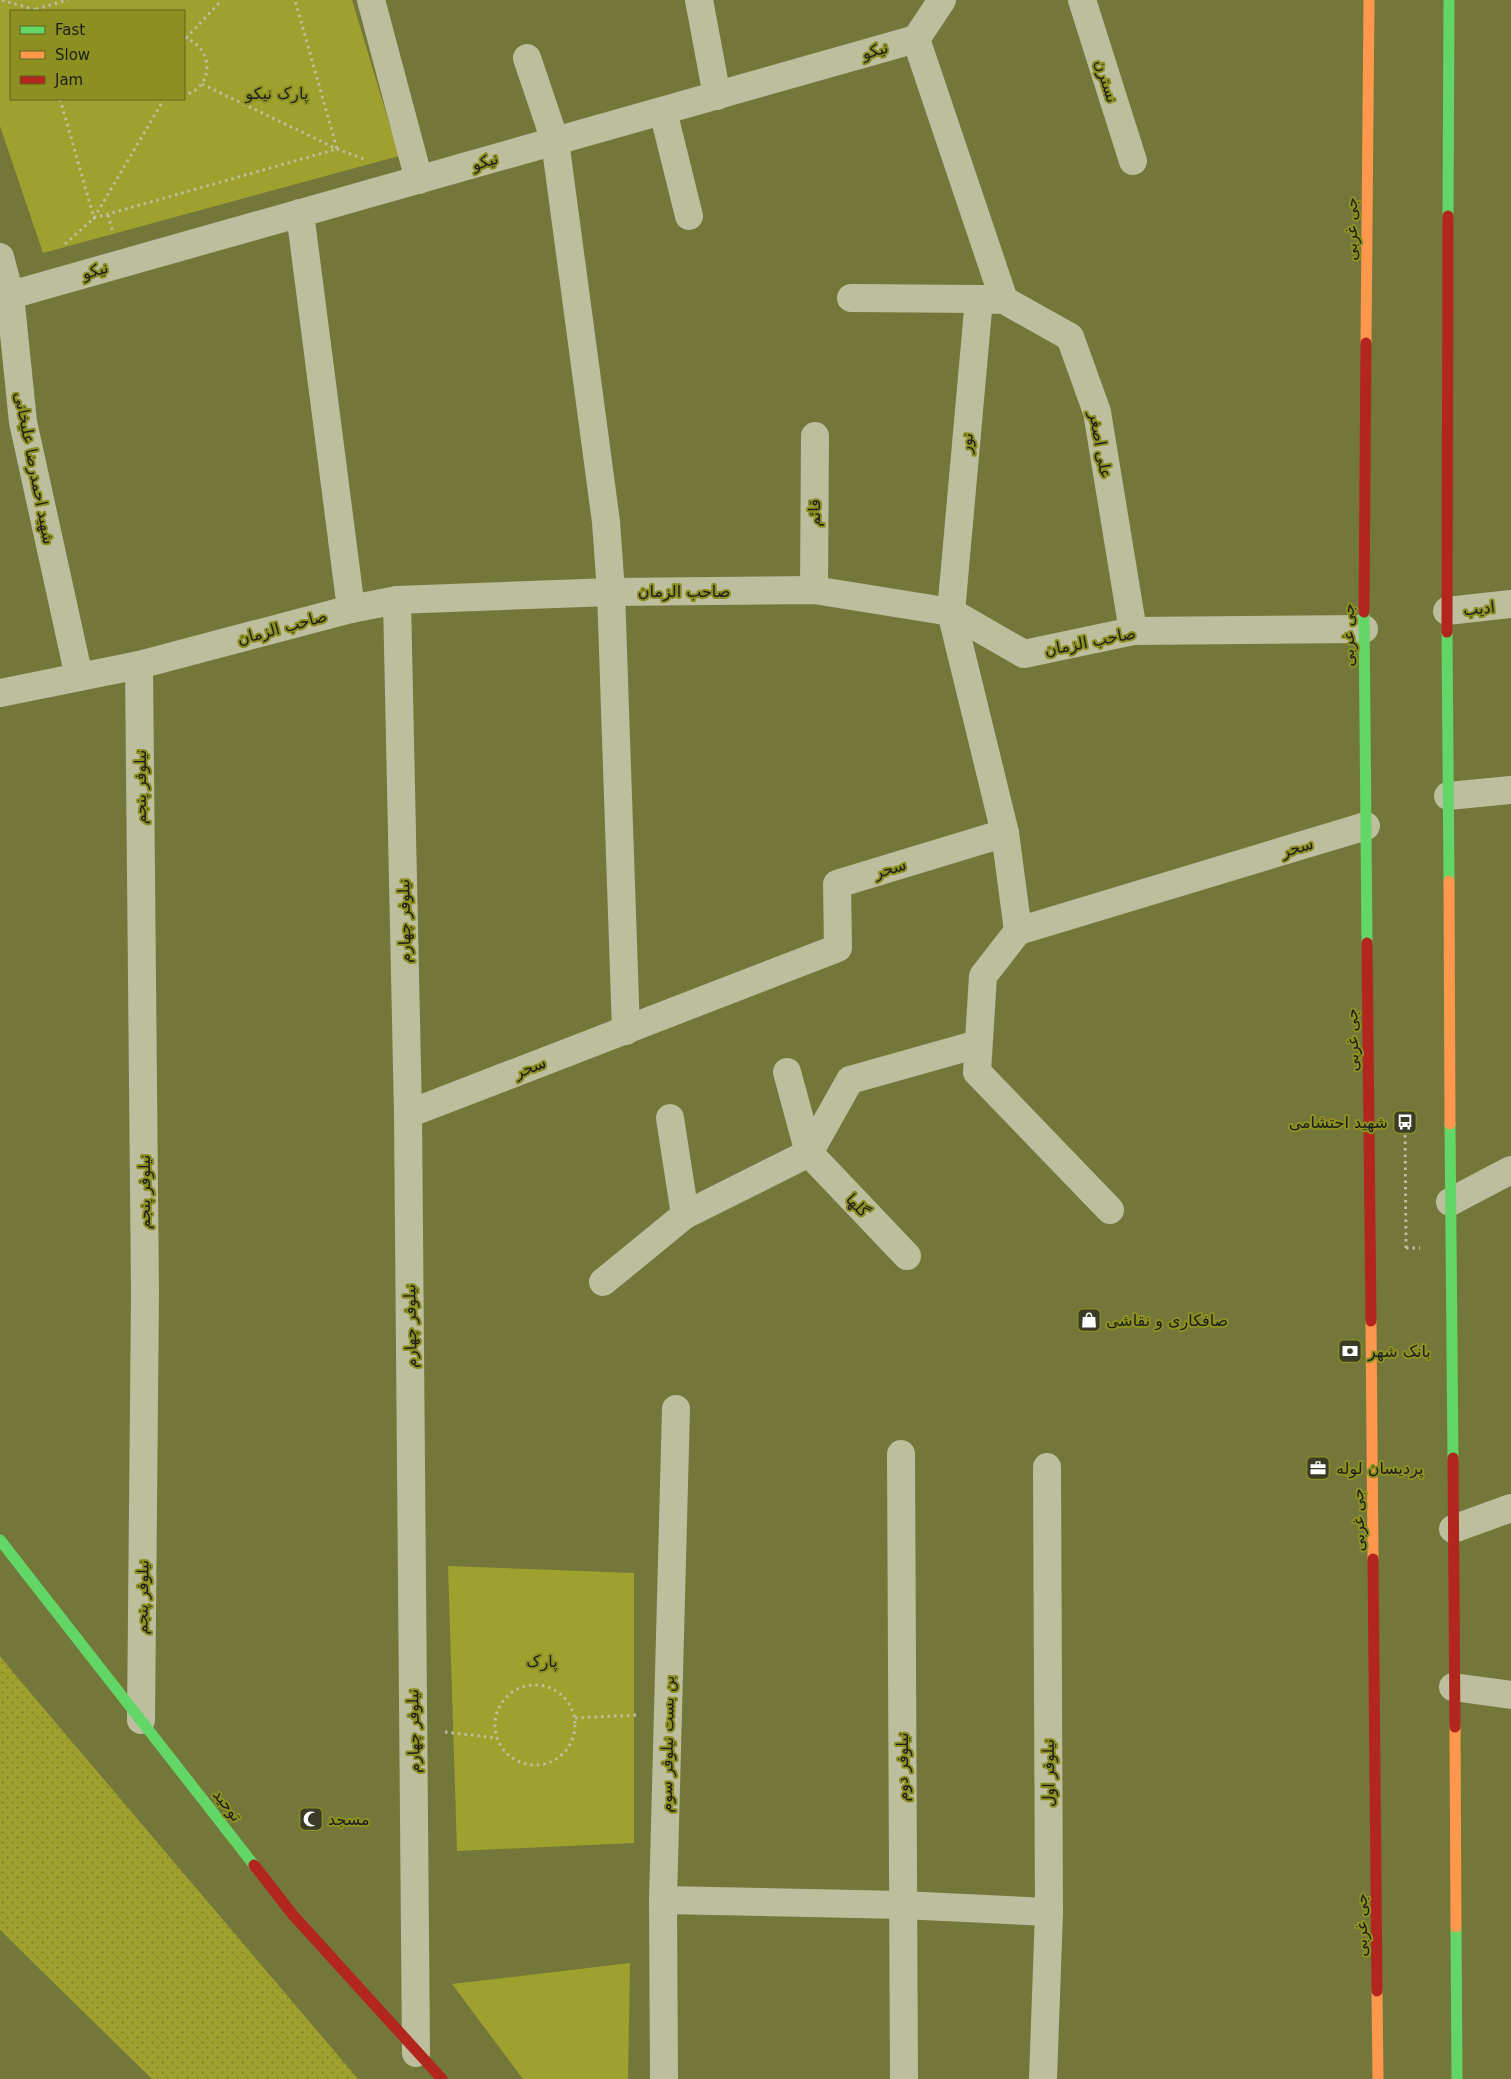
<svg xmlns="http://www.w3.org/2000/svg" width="1511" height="2079" viewBox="0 0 1511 2079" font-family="'DejaVu Sans','Noto Sans Arabic',sans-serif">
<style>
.grass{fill:url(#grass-dots)}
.park{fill:#9ea12d;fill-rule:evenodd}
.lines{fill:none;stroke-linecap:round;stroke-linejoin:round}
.path{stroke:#bcbe9d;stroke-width:3;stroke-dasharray:2.5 4;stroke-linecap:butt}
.street{stroke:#bcbe9d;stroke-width:28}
.fast{stroke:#63d668;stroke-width:11}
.slow{stroke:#ff974d;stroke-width:11}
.jam{stroke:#b3261e;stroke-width:11}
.labels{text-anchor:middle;stroke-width:4;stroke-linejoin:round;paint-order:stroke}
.street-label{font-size:16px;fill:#1d1d1d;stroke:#8b9021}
.park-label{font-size:16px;fill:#1d1d1b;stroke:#8b9021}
.poi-label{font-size:16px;fill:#1d1d1d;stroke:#8b9021;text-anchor:start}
</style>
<defs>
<pattern id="grass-dots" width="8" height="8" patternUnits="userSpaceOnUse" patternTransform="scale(1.25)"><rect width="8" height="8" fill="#9ea12d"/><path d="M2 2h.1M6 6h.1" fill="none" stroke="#808326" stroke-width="1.8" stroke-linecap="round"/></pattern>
</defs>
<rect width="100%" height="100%" fill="#74773a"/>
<path class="grass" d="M0 1656 17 1677 358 2079H152L0 1930Z"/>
<g class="park">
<path d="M0 0H352L399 156 43 253 0 126ZM11 11H184V99H11Z"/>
<path d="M448 1566 634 1573V1843L457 1851Z"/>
<path d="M630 1963 628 2079H523L452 1984Z"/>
</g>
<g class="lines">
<g class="path">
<path d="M2 0 39 11"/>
<path d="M36 9 68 0"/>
<path d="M184 38C214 46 215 88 184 95"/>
<path d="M186 38 222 0"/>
<path d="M202 84 337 149 364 159"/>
<path d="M60 99 94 218 337 149 295 0"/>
<path d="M108 215 113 233"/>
<path d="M65 244 94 218 164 99"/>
<path d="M1405 1122 1406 1248"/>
<path d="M1406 1248H1420"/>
<circle cx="535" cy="1725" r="40"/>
<path d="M575 1718 637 1715"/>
<path d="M445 1732 497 1738"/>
</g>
<g class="street">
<path d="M371 0 419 180"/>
<path d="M699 0 717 96"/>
<path d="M1082 0 1133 161"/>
<path d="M916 39 1004 300"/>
<path d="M527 58 555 141 606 522 611 592 626 1031"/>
<path d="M663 111 689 216"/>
<path d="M300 213 351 609"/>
<path d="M0 257 10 295 23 422 79 677"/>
<path d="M0 298 916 39 942 0"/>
<path d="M851 298 979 299"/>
<path d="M814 590 815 436"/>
<path d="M397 600 408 1114 416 2053"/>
<path d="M1447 611 1511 604"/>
<path d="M139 665 145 1294 141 1720"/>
<path d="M0 693 139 665 351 609 397 600 611 592 814 590 951 612 1024 654 1133 631 1364 629"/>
<path d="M1448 796 1511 790"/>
<path d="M1005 833 951 612 979 299 1004 300 1070 337 1097 412 1133 631"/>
<path d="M1018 931 983 976 977 1072 1110 1210"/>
<path d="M787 1072 809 1153 907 1256"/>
<path d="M408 1114 838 948 837 884 1005 833 1018 931 1366 826"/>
<path d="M670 1118 685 1215"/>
<path d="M1450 1202 1511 1170"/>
<path d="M603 1282 685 1215 809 1153 850 1080 978 1044"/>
<path d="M901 1454 904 2079"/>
<path d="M1453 1529 1511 1508"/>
<path d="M1453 1687 1511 1695"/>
<path d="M663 1900 902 1905 1049 1912"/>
<path d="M664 2079 663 1900 676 1409"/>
<path d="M1043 2079 1049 1912 1047 1467"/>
</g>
<g class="fast">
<path d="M1448 216 1449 0"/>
<path d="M1364 612 1367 943"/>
<path d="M1447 632 1449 881"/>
<path d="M1450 1124 1453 1458"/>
<path d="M0 1540 254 1865"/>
<path d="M1456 1927 1457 2079"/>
</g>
<g class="slow">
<path d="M1366 343 1369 0"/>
<path d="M1449 881 1450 1124"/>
<path d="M1371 1321 1373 1559"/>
<path d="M1455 1727 1456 1927"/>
<path d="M1377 1991 1378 2079"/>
</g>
<g class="jam">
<path d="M1364 612 1366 343"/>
<path d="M1447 632 1448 216"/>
<path d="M1367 943 1371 1321"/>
<path d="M1453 1458 1455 1727"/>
<path d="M1373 1559 1377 1991"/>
<path d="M254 1865 293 1915 442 2079"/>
</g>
</g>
<defs>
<g id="bus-square" transform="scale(1.25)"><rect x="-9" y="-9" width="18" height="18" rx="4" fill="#3b3c27" stroke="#8b9021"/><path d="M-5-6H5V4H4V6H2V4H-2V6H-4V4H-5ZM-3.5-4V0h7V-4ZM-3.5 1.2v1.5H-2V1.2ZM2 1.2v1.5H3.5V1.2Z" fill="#fff"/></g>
<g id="shop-square" transform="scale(1.25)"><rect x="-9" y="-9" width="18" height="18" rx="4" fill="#3b3c27" stroke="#8b9021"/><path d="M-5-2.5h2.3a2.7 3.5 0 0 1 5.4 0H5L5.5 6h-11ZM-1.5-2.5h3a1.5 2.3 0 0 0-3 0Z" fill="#fff"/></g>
<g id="bank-square" transform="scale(1.25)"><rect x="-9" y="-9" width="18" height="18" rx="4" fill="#3b3c27" stroke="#8b9021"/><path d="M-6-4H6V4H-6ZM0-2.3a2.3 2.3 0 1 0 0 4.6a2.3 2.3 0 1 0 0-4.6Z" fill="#fff"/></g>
<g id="office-square" transform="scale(1.25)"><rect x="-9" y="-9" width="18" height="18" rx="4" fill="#3b3c27" stroke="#8b9021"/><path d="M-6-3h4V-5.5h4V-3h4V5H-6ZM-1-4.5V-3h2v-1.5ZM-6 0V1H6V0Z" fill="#fff"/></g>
<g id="mosque-square" transform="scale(1.25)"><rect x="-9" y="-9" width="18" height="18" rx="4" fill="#3b3c27" stroke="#8b9021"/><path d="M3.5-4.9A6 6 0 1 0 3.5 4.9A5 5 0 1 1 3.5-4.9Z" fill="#fff"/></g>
</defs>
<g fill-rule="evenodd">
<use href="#bus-square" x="1405" y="1122"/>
<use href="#shop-square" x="1089" y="1320"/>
<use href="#bank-square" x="1350" y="1351"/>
<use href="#office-square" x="1318" y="1468"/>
<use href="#mosque-square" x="311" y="1819"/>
</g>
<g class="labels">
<g class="street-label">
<text transform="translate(875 50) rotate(-16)" y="6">نیکو</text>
<text transform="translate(1107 81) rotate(73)" y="6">نسترن</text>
<text transform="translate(485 161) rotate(-16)" y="6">نیکو</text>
<text transform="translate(1351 229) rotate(-90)" y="6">جی غربی</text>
<text transform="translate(95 270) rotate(-16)" y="6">نیکو</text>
<text transform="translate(966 443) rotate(-85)" y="6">نور</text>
<text transform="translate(1101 445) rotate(80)" y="6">علی اصغر</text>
<text transform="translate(35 468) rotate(79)" y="6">شهید احمدرضا علیخانی</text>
<text transform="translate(814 513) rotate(-90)" y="6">قائم</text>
<text x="684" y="597">صاحب الزمان</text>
<text transform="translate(1479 608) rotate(-6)" y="6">ادیب</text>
<text transform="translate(282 627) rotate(-15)" y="6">صاحب الزمان</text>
<text transform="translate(1348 635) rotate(-90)" y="6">جی غربی</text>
<text transform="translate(1090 641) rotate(-11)" y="6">صاحب الزمان</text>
<text transform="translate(140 787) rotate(-90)" y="6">نیلوفر پنجم</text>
<text transform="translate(1297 847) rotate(-17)" y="6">سحر</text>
<text transform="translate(890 868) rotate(-17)" y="6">سحر</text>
<text transform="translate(404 921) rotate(-91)" y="6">نیلوفر چهارم</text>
<text transform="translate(1352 1040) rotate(-91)" y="6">جی غربی</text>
<text transform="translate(530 1067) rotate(-21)" y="6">سحر</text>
<text transform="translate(144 1192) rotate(-90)" y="6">نیلوفر پنجم</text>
<text transform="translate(858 1205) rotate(46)" y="6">گلها</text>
<text transform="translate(410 1326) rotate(-91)" y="6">نیلوفر چهارم</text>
<text transform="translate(1358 1520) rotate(-91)" y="6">جی غربی</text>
<text transform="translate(142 1597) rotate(-89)" y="6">نیلوفر پنجم</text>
<text transform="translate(413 1731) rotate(-91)" y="6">نیلوفر چهارم</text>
<text transform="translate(667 1744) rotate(-89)" y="6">بن بست نیلوفر سوم</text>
<text transform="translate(902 1767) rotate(-90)" y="6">نیلوفر دوم</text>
<text transform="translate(1048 1773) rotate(-90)" y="6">نیلوفر اول</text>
<text transform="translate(228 1805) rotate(52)" y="6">توحید</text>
<text transform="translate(1361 1925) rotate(-90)" y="6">جی غربی</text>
</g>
<g class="park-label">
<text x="277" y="99">پارک نیکو</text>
<text x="542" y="1667">پارک</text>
</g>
<g class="poi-label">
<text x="1388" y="1128" text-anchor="end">شهید احتشامی</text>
<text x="1106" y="1326">صافکاری و نقاشی</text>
<text x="1368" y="1357">بانک شهر</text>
<text x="1336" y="1474">پردیسان لوله</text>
<text x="328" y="1825">مسجد</text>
</g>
</g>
<rect x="10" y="10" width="175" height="90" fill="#8b9021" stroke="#5f621f"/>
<rect x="20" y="26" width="25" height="8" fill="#63d668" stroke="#5f621f"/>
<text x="55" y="35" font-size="15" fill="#1d1d1d">Fast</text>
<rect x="20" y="51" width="25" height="8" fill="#ff974d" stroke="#5f621f"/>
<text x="55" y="60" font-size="15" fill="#1d1d1d">Slow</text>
<rect x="20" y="76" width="25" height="8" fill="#b3261e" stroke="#5f621f"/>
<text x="55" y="85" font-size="15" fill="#1d1d1d">Jam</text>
</svg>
